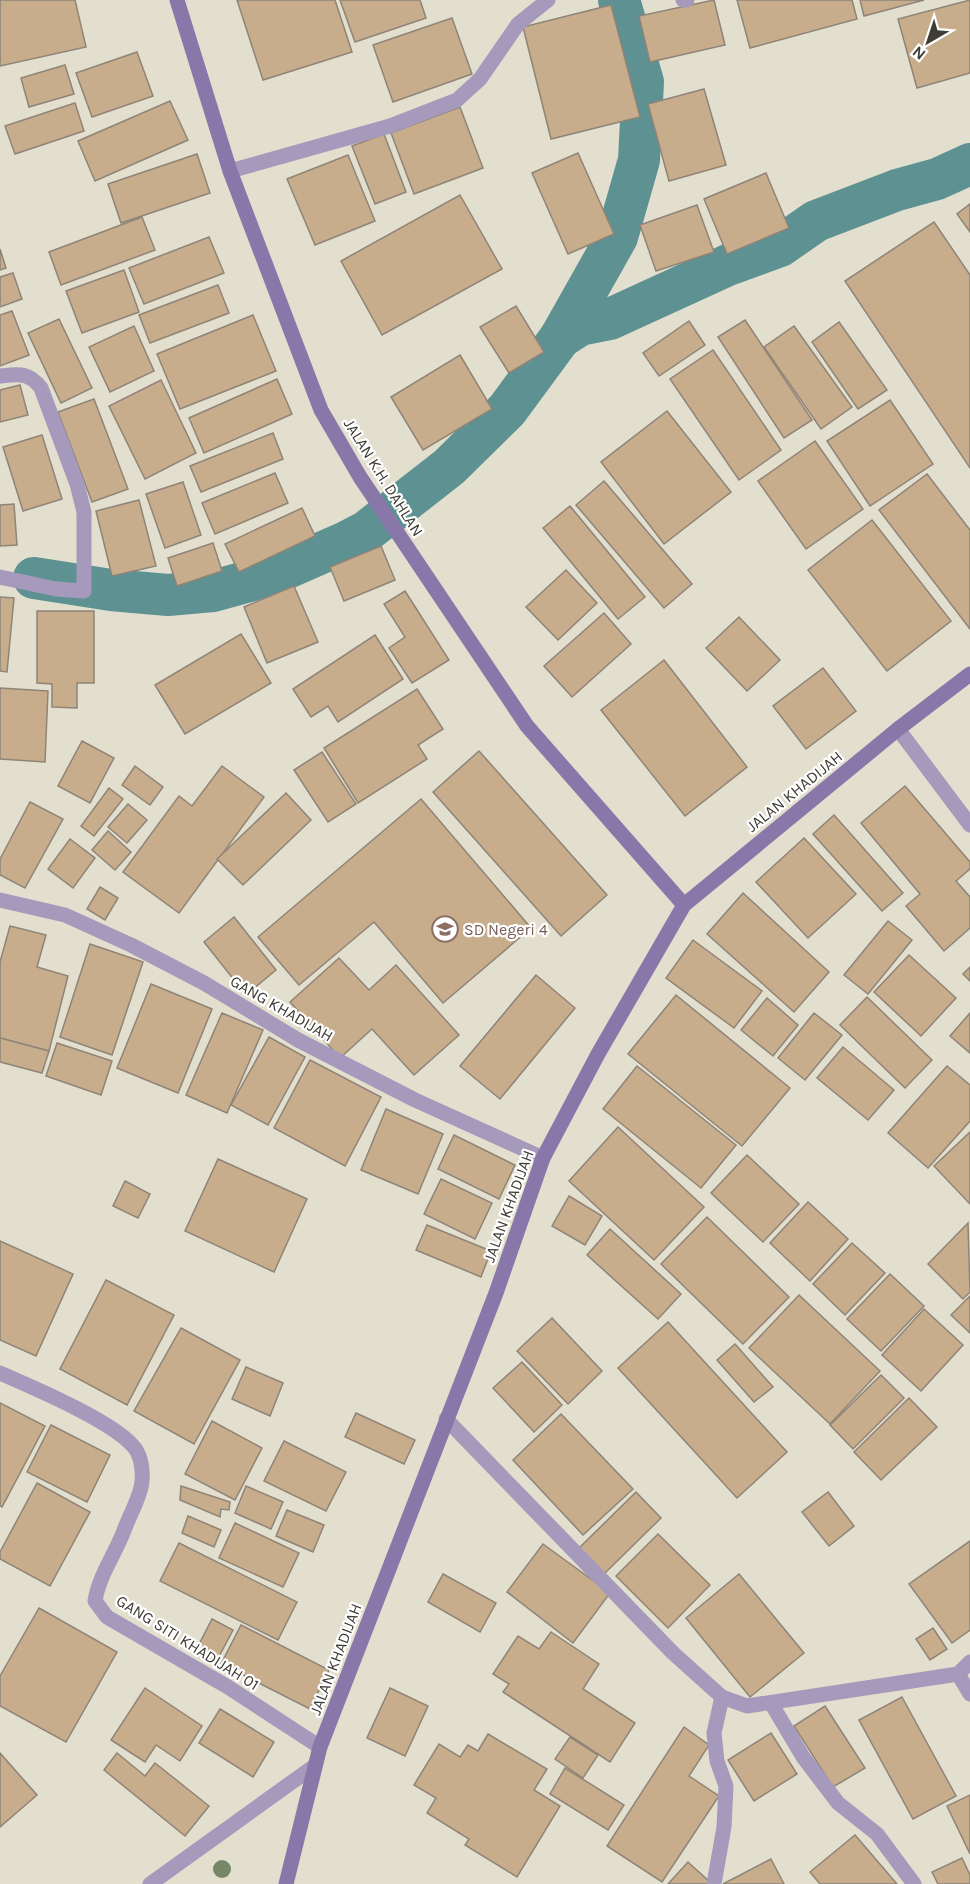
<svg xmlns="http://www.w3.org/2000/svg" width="970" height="1884" viewBox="0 0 970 1884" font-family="Karla,sans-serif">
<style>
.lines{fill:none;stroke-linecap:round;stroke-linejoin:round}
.canal{stroke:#5e9192;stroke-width:42}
.building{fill:#c7ad8c;stroke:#8f8477;stroke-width:1.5}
.street{stroke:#a599bc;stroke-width:15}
.secondary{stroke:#8977aa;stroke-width:15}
.tree{fill:#758766}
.labels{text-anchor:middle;stroke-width:4.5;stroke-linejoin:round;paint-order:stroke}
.street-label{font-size:16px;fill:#3e3c36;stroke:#fff}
.education-label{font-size:16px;fill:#785e54;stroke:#fff;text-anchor:start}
</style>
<rect width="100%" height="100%" fill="#e3dfce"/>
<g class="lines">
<g class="canal">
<path d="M560 338 617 237 639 160 643 82 619 0"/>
<path d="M34 578 111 590 168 595 213 591 271 575 344 543 367 531 449 467 507 410 560 338 580 325 610 319 728 265 780 246 816 221 897 190 937 179 970 164"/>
</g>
</g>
<g class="building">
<path d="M0 0H75L86 47 0 66Z"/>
<path d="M237 0H335L352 52 263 80Z"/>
<path d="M340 0H420L426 18 355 42Z"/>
<path d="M714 0 725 45 650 62 639 16Z"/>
<path d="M737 0H852L857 19 750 48Z"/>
<path d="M860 0H924L864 16Z"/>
<path d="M970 0V73L917 88 898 19Z"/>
<path d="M611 5 640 117 551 139 523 27Z"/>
<path d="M452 18 472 74 393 102 373 45Z"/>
<path d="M137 52 153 96 92 117 76 73Z"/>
<path d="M65 65 74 94 29 107 21 78Z"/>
<path d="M704 89 726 165 669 181 648 104Z"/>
<path d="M170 101 188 140 95 181 78 141Z"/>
<path d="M75 103 84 131 15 154 5 126Z"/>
<path d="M460 107 483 168 414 194 391 133Z"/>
<path d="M384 134 406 192 375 204 352 146Z"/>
<path d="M578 153 614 234 568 254 532 173Z"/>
<path d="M197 154 210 193 121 223 108 184Z"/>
<path d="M348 155 375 221 315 245 287 179Z"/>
<path d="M766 173 789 228 727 254 704 199Z"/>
<path d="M460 195 502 269 382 335 341 261Z"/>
<path d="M970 204V232L957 214Z"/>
<path d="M697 205 714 252 656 271 640 225Z"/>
<path d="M142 217 155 250 61 285 49 252Z"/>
<path d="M934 222 970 275V468L845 281Z"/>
<path d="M209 237 224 273 144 304 129 268Z"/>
<path d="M0 249 6 268 0 270Z"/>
<path d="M124 270 139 312 82 333 66 291Z"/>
<path d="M13 273 22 299 0 307V277Z"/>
<path d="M218 285 229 313 150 343 139 315Z"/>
<path d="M516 306 544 352 509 373 480 327Z"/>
<path d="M12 311 29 355 0 366V315Z"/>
<path d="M253 315 276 371 180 409 157 354Z"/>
<path d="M59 319 92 388 61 403 28 333Z"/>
<path d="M745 320 812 420 784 438 718 337Z"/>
<path d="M689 321 705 345 659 376 643 353Z"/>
<path d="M839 322 887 390 858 409 812 342Z"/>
<path d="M134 326 154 371 110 392 89 347Z"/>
<path d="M794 326 852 407 821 429 764 347Z"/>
<path d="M713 350 781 450 739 480 670 379Z"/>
<path d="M460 355 492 409 423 450 391 397Z"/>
<path d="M277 379 292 414 204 453 189 418Z"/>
<path d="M161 380 196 453 145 479 109 406Z"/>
<path d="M20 385 28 415 0 422V390Z"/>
<path d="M94 399 128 489 92 502 58 412Z"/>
<path d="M890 400 933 464 870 506 827 441Z"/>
<path d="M667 411 731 492 664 544 601 462Z"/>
<path d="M273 433 283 459 201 492 190 466Z"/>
<path d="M42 435 62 499 23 511 3 447Z"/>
<path d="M815 441 863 509 806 549 758 481Z"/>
<path d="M275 473 288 503 215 534 202 503Z"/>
<path d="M927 474 970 530V629L879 510Z"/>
<path d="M604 481 692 584 664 608 576 505Z"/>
<path d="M183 482 201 535 165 548 146 494Z"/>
<path d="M139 500 156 566 112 576 96 511Z"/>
<path d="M14 504 17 545 0 546V505Z"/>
<path d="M570 506 645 597 618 619 543 528Z"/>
<path d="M302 508 315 536 239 572 225 544Z"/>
<path d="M872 520 951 621 887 671 808 570Z"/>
<path d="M213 543 222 571 177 586 168 558Z"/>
<path d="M381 546 395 580 344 601 330 567Z"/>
<path d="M566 570 597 603 558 640 526 607Z"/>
<path d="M294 586 318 642 267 663 244 607Z"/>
<path d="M405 591 449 660 412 683 389 648 405 637 384 604Z"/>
<path d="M0 597 14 598 7 672 0 671Z"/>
<path d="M37 611H94V683H77V708L52 707V684L37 683Z"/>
<path d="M604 613 631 644 572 697 544 666Z"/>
<path d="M739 617 780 660 747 691 706 648Z"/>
<path d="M241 634 271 683 185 734 155 685Z"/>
<path d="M375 635 403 679 338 722 328 706 311 717 293 689Z"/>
<path d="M664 660 747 767 685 816 601 710Z"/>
<path d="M823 668 856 711 806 749 773 706Z"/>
<path d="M0 688 48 691 45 762 0 759Z"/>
<path d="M417 689 443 729 418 745 427 759 358 803 324 748Z"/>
<path d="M82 741 114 758 90 803 58 786Z"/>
<path d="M479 751 607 895 561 936 433 792Z"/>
<path d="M322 752 356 804 328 822 294 770Z"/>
<path d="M135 766 163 787 150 805 122 785Z"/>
<path d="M222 766 264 797 179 913 123 872 179 796 192 806Z"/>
<path d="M905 786 970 862V869L956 881 970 897V928L944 951 906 906 920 894 861 823Z"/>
<path d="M109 788 123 799 94 836 81 826Z"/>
<path d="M286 793 311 820 243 885 217 859Z"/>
<path d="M421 799 531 928 443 1003 374 922 299 985 258 937Z"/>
<path d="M30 802 63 819 25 888 0 875V859Z"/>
<path d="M128 804 147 820 127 843 108 827Z"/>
<path d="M834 815 903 893 882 911 813 834Z"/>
<path d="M108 831 131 852 115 870 92 850Z"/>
<path d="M804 838 856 894 808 938 756 882Z"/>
<path d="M70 839 95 858 73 888 48 869Z"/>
<path d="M100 887 118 898 105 920 87 909Z"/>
<path d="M743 893 829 972 794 1012 707 934Z"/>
<path d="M234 917 276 970 246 995 204 942Z"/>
<path d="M888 921 912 940 868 994 844 975Z"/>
<path d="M10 926 46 935 37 967 68 976 49 1051 0 1038V962Z"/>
<path d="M693 940 762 991 734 1028 666 978Z"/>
<path d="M90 944 143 962 112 1055 60 1037Z"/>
<path d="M909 955 956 998 921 1036 874 992Z"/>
<path d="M339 958 369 990 396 965 459 1035 414 1075 372 1029 340 1058 290 1002Z"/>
<path d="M970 967V981L963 974Z"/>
<path d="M536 975 575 1008 500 1099 460 1066Z"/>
<path d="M151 984 212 1009 178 1093 117 1068Z"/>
<path d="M676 995 790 1088 742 1146 628 1054Z"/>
<path d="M867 997 932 1060 905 1088 840 1025Z"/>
<path d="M767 998 798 1025 773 1056 741 1030Z"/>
<path d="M222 1013 263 1030 227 1113 186 1095Z"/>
<path d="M814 1013 842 1035 805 1080 778 1058Z"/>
<path d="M970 1013V1053L950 1036Z"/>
<path d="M269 1037 305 1057 268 1125 231 1105Z"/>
<path d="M0 1038 49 1051 42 1073 0 1062Z"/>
<path d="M57 1043 112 1061 101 1095 46 1076Z"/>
<path d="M843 1047 894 1090 868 1120 817 1078Z"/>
<path d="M310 1060 381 1097 345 1166 274 1128Z"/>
<path d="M637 1066 736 1145 701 1188 603 1109Z"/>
<path d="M947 1066 970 1085V1121L928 1168 888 1133Z"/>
<path d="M386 1109 443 1134 418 1194 361 1170Z"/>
<path d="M618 1127 704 1207 654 1260 569 1181Z"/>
<path d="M970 1132V1204L934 1166Z"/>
<path d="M454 1135 515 1165 499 1199 438 1169Z"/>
<path d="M747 1155 799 1204 763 1242 711 1193Z"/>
<path d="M218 1159 307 1199 274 1272 185 1231Z"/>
<path d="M441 1179 492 1203 475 1239 424 1214Z"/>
<path d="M125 1181 150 1194 138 1218 113 1206Z"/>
<path d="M569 1196 602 1216 585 1245 552 1226Z"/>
<path d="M808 1202 848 1239 810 1281 770 1243Z"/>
<path d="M707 1217 789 1297 743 1344 661 1264Z"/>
<path d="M968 1223 970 1292 963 1299 928 1264Z"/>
<path d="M427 1225 491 1251 481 1277 416 1250Z"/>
<path d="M610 1229 681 1294 658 1319 587 1255Z"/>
<path d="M0 1241 73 1274 36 1356 0 1340Z"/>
<path d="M852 1243 885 1273 845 1315 813 1284Z"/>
<path d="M890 1274 924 1306 881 1351 847 1319Z"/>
<path d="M106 1280 174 1315 127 1405 60 1369Z"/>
<path d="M799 1295 880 1371 830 1424 749 1348Z"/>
<path d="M970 1296V1333L951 1315Z"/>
<path d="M924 1309 963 1345 921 1391 882 1355Z"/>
<path d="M552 1318 602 1371 568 1404 517 1351Z"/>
<path d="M668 1322 787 1452 737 1498 618 1368Z"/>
<path d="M181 1328 240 1360 194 1444 134 1411Z"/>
<path d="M735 1344 773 1387 754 1402 717 1360Z"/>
<path d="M522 1362 562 1405 534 1432 493 1388Z"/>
<path d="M246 1367 283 1383 270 1416 232 1399Z"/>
<path d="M881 1375 904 1398 853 1449 830 1425Z"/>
<path d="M909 1398 937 1427 881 1480 854 1452Z"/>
<path d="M0 1403 45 1426 2 1507 0 1506Z"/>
<path d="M356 1413 415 1440 404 1464 345 1437Z"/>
<path d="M561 1414 633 1489 583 1535 513 1460Z"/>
<path d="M212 1421 262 1448 235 1500 185 1474Z"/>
<path d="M51 1425 110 1455 87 1502 27 1472Z"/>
<path d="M284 1441 346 1472 326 1511 264 1481Z"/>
<path d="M37 1483 90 1512 50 1586 0 1559V1552Z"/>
<path d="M181 1486 230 1502 229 1510 221 1509 220 1517 180 1500Z"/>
<path d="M246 1486 283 1502 271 1529 235 1513Z"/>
<path d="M636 1492 661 1518 603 1575 578 1549Z"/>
<path d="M828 1492 854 1526 829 1546 802 1512Z"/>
<path d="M287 1510 324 1525 313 1552 276 1536Z"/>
<path d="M188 1516 221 1530 214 1547 182 1533Z"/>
<path d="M235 1523 299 1553 283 1587 219 1558Z"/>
<path d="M658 1534 710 1585 668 1628 616 1576Z"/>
<path d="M970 1541V1630L952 1643 909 1584Z"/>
<path d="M179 1543 297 1602 278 1640 160 1581Z"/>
<path d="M543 1544 610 1593 573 1643 507 1592Z"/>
<path d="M443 1574 496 1603 480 1632 428 1602Z"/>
<path d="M739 1574 804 1653 750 1697 686 1618Z"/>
<path d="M39 1608 117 1652 66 1742 0 1706V1676Z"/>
<path d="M212 1619 233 1630 216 1662 195 1652Z"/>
<path d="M241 1625 329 1670 310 1709 221 1664Z"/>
<path d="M933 1628 947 1649 930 1660 916 1639Z"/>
<path d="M551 1632 599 1664 583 1689 635 1723 610 1762 503 1692 509 1684 493 1674 518 1636 539 1649Z"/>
<path d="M145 1688 202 1726 180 1761 156 1745 145 1762 111 1740Z"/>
<path d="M390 1688 428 1706 405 1756 367 1738Z"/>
<path d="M902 1697 956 1796 913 1819 859 1720Z"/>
<path d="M825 1706 865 1768 833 1787 794 1726Z"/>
<path d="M220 1709 274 1742 253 1777 199 1743Z"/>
<path d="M684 1727 709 1745 689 1776 719 1796 662 1882 607 1846Z"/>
<path d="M771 1733 797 1774 754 1801 728 1760Z"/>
<path d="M488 1734 547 1769 534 1790 560 1806 517 1877 465 1845 469 1839 427 1813 436 1798 414 1785 439 1744 460 1757 468 1745 478 1751Z"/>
<path d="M570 1737 598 1755 583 1778 555 1759Z"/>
<path d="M0 1753 37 1795 0 1827Z"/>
<path d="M117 1753 145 1776 155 1763 209 1806 185 1836 104 1770Z"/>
<path d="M565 1768 624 1805 608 1830 550 1794Z"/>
<path d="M970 1795V1854L947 1806Z"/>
<path d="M855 1835 897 1884H820L810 1872Z"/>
<path d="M962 1858 970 1875V1884H938L932 1872Z"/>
<path d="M771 1859 784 1884H723Z"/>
<path d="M688 1862 711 1883 710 1884H668Z"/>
</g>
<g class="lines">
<g class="street">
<path d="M683 0H687"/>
<path d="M230 171 390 126 457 100 480 79 518 24 548 0"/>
<path d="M0 376C19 374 29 372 41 388L77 484 84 512V591L56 589 0 577"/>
<path d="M898 729 970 825"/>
<path d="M0 900 65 915 131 945 204 983 298 1040 415 1100 543 1158"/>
<path d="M0 1373C32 1387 112 1421 133 1446 141 1454 143 1470 142 1481 141 1496 130 1514 125 1528 116 1553 99 1575 95 1601L107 1617 228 1687 320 1747"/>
<path d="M446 1419 673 1653 722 1697 747 1706 958 1674 970 1694"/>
<path d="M958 1674 970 1662"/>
<path d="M771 1703 803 1757 838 1803 877 1834 914 1884"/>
<path d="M150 1884 313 1767"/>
<path d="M714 1884 724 1827 726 1786 717 1761 714 1733 722 1697"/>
</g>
<g class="secondary">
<path d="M177 0 230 171 321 410 360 477 527 726 684 905"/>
<path d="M286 1884 320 1747 496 1293 543 1158 598 1054 684 905 898 729 970 674"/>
</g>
</g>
<circle class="tree" cx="222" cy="1869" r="9"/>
<defs>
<g id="school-ring" transform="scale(1.35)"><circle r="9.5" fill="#fff" stroke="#8d6e63" stroke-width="1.5"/><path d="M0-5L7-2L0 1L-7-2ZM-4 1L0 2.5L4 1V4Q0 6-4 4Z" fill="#8d6e63"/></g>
</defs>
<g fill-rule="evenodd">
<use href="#school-ring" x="445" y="929"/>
</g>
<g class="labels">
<g class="street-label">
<text transform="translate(384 477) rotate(58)" y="6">JALAN K.H. DAHLAN</text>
<text transform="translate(794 791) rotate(-39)" y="6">JALAN KHADIJAH</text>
<text transform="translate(282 1008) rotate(30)" y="6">GANG KHADIJAH</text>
<text transform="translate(508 1206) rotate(-70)" y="6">JALAN KHADIJAH</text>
<text transform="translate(188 1642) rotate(32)" y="6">GANG SITI KHADIJAH 01</text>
<text transform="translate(335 1659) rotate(-69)" y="6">JALAN KHADIJAH</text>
</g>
<g class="education-label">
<text x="464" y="935">SD Negeri 4</text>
</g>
</g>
<g transform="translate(928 42) rotate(219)" stroke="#ffffff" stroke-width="4.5" paint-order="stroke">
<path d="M0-4.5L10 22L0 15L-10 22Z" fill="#3e3c36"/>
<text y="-9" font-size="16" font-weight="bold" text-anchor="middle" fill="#3e3c36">N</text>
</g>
</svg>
